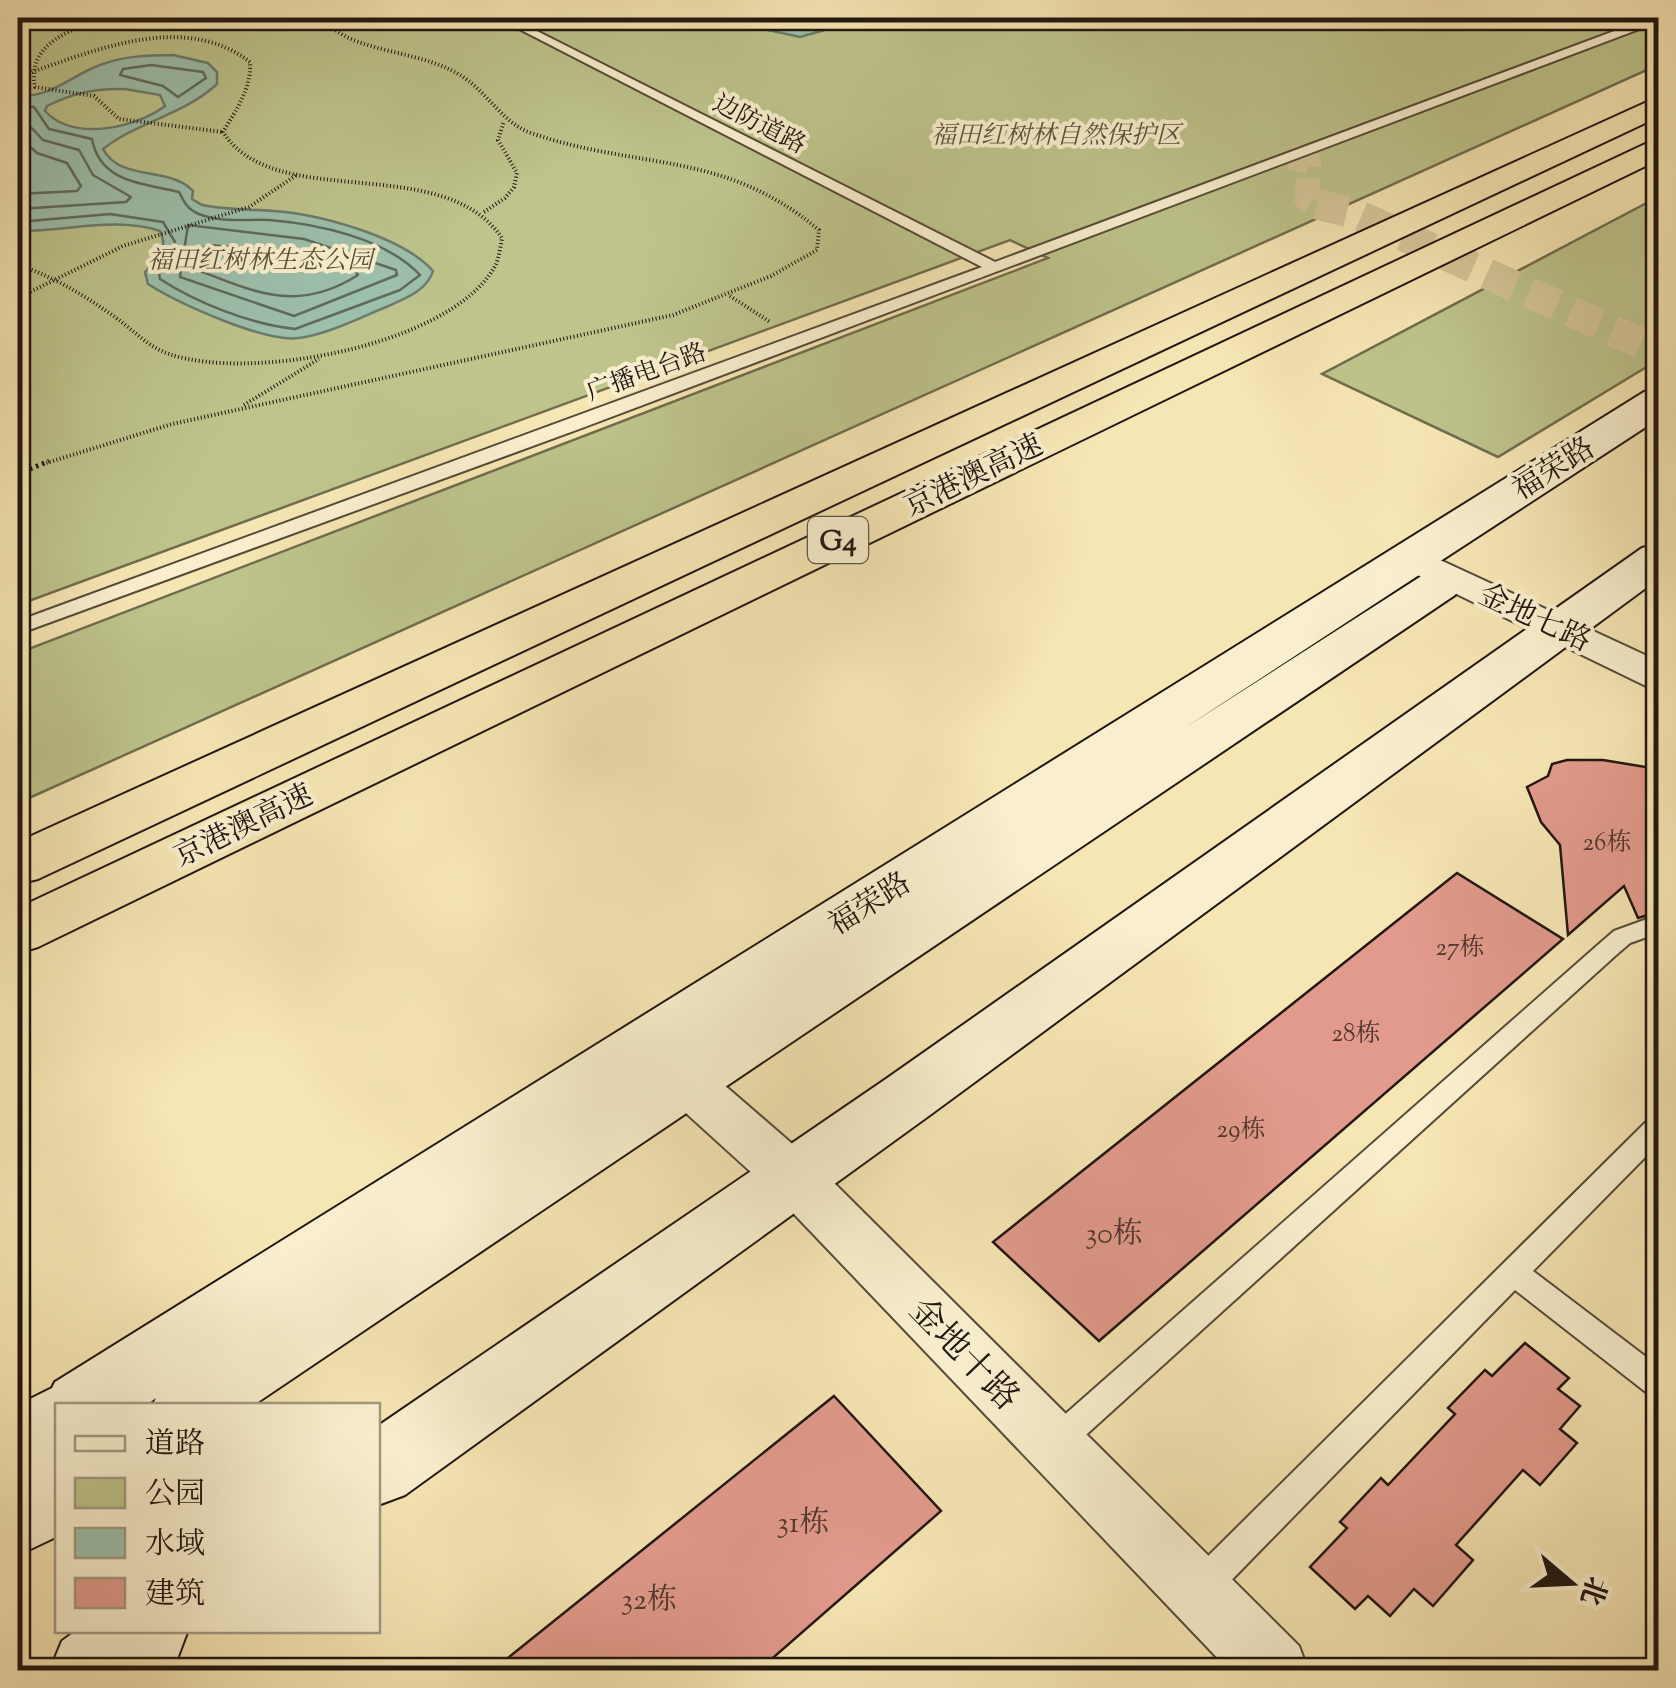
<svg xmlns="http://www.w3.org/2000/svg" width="1676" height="1688" viewBox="0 0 1676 1688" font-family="'Sorts Mill Goudy','Noto Serif SC',serif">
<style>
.green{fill:#bec48c;stroke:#706d4e;stroke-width:2.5}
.water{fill:#9dc0ac;stroke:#6b7c6e;stroke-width:2.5;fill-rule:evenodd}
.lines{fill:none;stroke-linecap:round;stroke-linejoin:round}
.shore{stroke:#5f6b5e;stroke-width:2.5}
.building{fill:#e29a8c;stroke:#211610;stroke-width:2.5}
.street-tunnel-far1{stroke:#d6c79b;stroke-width:25;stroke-dasharray:25 12;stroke-linecap:butt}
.street-tunnel{stroke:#d6c79b;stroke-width:31;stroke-dasharray:31 15;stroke-linecap:butt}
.lane-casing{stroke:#564a39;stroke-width:4}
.street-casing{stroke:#564a39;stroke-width:4}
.secondary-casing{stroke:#211610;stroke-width:4}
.highway-casing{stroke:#211610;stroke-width:4}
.path-far1{stroke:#211610;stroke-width:4;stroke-dasharray:1 2.5;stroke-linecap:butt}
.path{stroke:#211610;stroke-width:5;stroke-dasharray:2.5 4;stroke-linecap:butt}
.lane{fill:#f9efce;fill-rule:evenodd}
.street{fill:#f9efce;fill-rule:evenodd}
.secondary{fill:#f9efce;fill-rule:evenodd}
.highway{fill:#f6e6b4;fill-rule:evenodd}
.labels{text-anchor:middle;stroke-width:8;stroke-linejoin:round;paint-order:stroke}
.far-street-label{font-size:25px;fill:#211610;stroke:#f9efce}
.far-park-label{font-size:25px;font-style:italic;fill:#58533b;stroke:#f9efce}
.number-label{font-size:25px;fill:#51372f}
.shield{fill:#f9efce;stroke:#625749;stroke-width:2.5}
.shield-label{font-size:28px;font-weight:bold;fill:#211610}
.street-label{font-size:30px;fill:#211610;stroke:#f9efce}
.near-number-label{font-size:30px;fill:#51372f}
.near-street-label{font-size:35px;fill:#211610;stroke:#f9efce}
</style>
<rect width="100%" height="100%" fill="#f6e6b4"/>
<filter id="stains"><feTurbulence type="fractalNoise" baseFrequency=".002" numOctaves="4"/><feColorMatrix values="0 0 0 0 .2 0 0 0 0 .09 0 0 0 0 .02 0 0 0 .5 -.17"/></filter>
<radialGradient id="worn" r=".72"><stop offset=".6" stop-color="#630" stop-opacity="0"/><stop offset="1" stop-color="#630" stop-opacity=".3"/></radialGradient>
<g class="green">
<path d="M18 18H1658V65L18 803V653L1048 258 1010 240 18 605Z"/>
<path d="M1658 197V360L1498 457 1322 374Z"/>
</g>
<g class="water">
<path d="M712 18H799L821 31 800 37Z"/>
<path d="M173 55 208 63 217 72V84C184 115 137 122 103 149 120 182 171 166 193 191L192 199 202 205C226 210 249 209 273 211 318 214 402 236 433 271 427 291 404 299 386 307 359 318 328 334 299 338 265 343 178 303 148 284L145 272C159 259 169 250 160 231 115 216 64 232 18 231V96C53 97 70 76 100 65 123 56 149 55 173 55ZM125 89 160 95 165 106C136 128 74 142 45 111L47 106C73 93 96 88 125 89Z"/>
</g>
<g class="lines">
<g class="shore">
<path d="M151 65 203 72 206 78 178 97 163 86 120 75 123 69Z"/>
<path d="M18 106 34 107 49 129 92 139C100 183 143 183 179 192 184 202 188 210 199 214 220 223 247 219 269 220 318 224 385 238 420 275L400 290 295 329C250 324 197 303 160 279L159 273 171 262 175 242 163 222 110 214 18 222"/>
<path d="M18 119 24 120 43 140 79 150 93 175 131 197 126 202 18 209"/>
<path d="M18 136 37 153 67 163 81 186 77 191 18 194"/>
<path d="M188 225 304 239 396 270 397 275 294 316 180 277Z"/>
<path d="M208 245 301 253 354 269 358 275C300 312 259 294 200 271L202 248Z"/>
</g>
</g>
<g class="building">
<path d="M1567 760H1603L1658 769V912L1638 918 1624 886 1568 935 1560 845 1541 822 1527 787 1548 776 1552 764Z"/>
<path d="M1457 873 1563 939 1099 1341 993 1242Z"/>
<path d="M1525 1343 1569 1378 1558 1389 1580 1406 1560 1429 1577 1443 1540 1485 1523 1470 1456 1545 1473 1560 1433 1606 1414 1589 1390 1616 1368 1596 1355 1609 1310 1567 1347 1528 1340 1522 1381 1478 1388 1485 1455 1414 1448 1408 1485 1370 1492 1376Z"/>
<path d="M834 1396 941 1511 759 1670H493Z"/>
</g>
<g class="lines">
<path class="street-tunnel-far1" d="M1290 157 1309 161 1307 199 1322 207"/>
<path class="street-tunnel" d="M1317 204 1353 213 1645 345"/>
<g class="lane-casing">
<g id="lane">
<path d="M498 18H511L995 262 1649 18H1658V22L582 428 18 634V621L982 267Z"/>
<path d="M1658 915V933L1630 943 1615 956 1067 1452 1056 1456 1045 1452 1041 1442 1045 1432 1599 944 1614 931Z"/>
<path d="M1658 1116V1144L1533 1271 1658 1366V1396L1647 1393 1515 1290 1211 1601 1199 1605 1187 1601 1183 1589 1187 1577 1649 1119Z"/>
</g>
</g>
<g class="street-casing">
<g id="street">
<path d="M1412 547 1658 661V689L1644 685 1399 566 1393 558 1399 550Z"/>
<path d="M660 1039 678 1045 812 1161 1299 1646 1308 1670H1229L774 1193 642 1073 635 1059 642 1045Z"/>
</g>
</g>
<g class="secondary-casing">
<g id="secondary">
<path d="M1658 389V419L1183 729 1423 575 1439 571 1455 575 1462 585 1455 595 252 1406H152L156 1398 145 1406H58V1536L18 1555V1405L52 1388 55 1382 1644 392Z"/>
<path d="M1658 544V579L930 1115 405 1495 378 1505V1426L886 1079 1642 548Z"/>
<path d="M77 1630H188L177 1659 160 1670H50L62 1641Z"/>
</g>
</g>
<g class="highway-casing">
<g id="highway">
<path d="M1658 97V117L38 879 18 884V842Z"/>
<path d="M1658 138V160L38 947 18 953V908Z"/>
</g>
</g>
<g class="path-far1">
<path d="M108 18C73 28 26 43 35 87L94 96 119 119 223 132"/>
<path d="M18 71 29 73C98 49 185 12 250 62 252 88 236 110 223 132 275 214 442 150 502 238 500 248 499 260 494 268 448 346 250 382 169 354 150 348 134 331 119 320 87 297 55 277 18 265"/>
<path d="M484 212 505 198 514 187 517 173 498 140 504 121"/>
<path d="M730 296 770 322"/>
<path d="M18 298 123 246 249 207 298 174"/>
<path d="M244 405 319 359"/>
<path d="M43 464 172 424 673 315 771 276 817 250 819 230C722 149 640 171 531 133 502 123 487 91 460 75 427 55 387 54 351 39 339 34 329 25 319 18"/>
</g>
<path class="path" d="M18 474 49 461"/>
<use href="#lane" class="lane"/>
<use href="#street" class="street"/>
<use href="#secondary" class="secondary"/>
<use href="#highway" class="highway"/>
</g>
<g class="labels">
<g class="far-street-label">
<text transform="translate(760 123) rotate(27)" y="9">边防道路</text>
<text transform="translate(646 371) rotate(-20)" y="9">广播电台路</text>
</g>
<g class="far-park-label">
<text x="1056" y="143">福田红树林自然保护区</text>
<text x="260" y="268">福田红树林生态公园</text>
</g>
<g class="number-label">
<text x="1607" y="850">26栋</text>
<text x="1460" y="955">27栋</text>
<text x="1356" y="1041">28栋</text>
<text x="1241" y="1137">29栋</text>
</g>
<rect class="shield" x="808" y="517" width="60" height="46" rx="8"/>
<g class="shield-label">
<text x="838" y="550">G4</text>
</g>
<g class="street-label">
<text transform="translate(1553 468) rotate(-32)" y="10">福荣路</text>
<text transform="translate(973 475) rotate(-26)" y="10">京港澳高速</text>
<text transform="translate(1535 617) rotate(25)" y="10">金地七路</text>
<text transform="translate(243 825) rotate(-26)" y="10">京港澳高速</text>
<text transform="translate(869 903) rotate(-32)" y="10">福荣路</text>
</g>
<g class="near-number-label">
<text x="1114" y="1243">30栋</text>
<text x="803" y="1532">31栋</text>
<text x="649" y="1609">32栋</text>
</g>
<g class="near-street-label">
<text transform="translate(965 1353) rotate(46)" y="12">金地十路</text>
</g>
</g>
<rect width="1676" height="1688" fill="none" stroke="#f6e6b4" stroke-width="60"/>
<rect x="20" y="20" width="1636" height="1648" fill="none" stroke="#211610" stroke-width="5"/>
<rect x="30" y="30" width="1616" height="1628" fill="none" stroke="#211610" stroke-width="2.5"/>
<rect x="55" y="1403" width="325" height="230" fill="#f9efce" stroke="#a39882" stroke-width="2.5"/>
<rect x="75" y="1436" width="50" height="15" fill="#f9efce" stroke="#a39882" stroke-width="2.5"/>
<text x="145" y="1453" font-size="30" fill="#211610">道路</text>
<rect x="75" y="1478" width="50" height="30" fill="#bec48c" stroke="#a39882" stroke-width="2.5"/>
<text x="145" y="1503" font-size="30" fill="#211610">公园</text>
<rect x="75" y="1528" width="50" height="30" fill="#9dc0ac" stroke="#a39882" stroke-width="2.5"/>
<text x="145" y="1553" font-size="30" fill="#211610">水域</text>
<rect x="75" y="1578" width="50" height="30" fill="#e29a8c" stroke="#a39882" stroke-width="2.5"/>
<text x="145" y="1603" font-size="30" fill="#211610">建筑</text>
<g transform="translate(1571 1583) rotate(109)" stroke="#f9efce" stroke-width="8" paint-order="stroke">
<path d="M0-8L18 38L0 25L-18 38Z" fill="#211610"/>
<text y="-15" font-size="28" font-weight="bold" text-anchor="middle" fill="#211610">北</text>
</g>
<rect width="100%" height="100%" filter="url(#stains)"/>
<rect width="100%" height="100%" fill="url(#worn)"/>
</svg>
